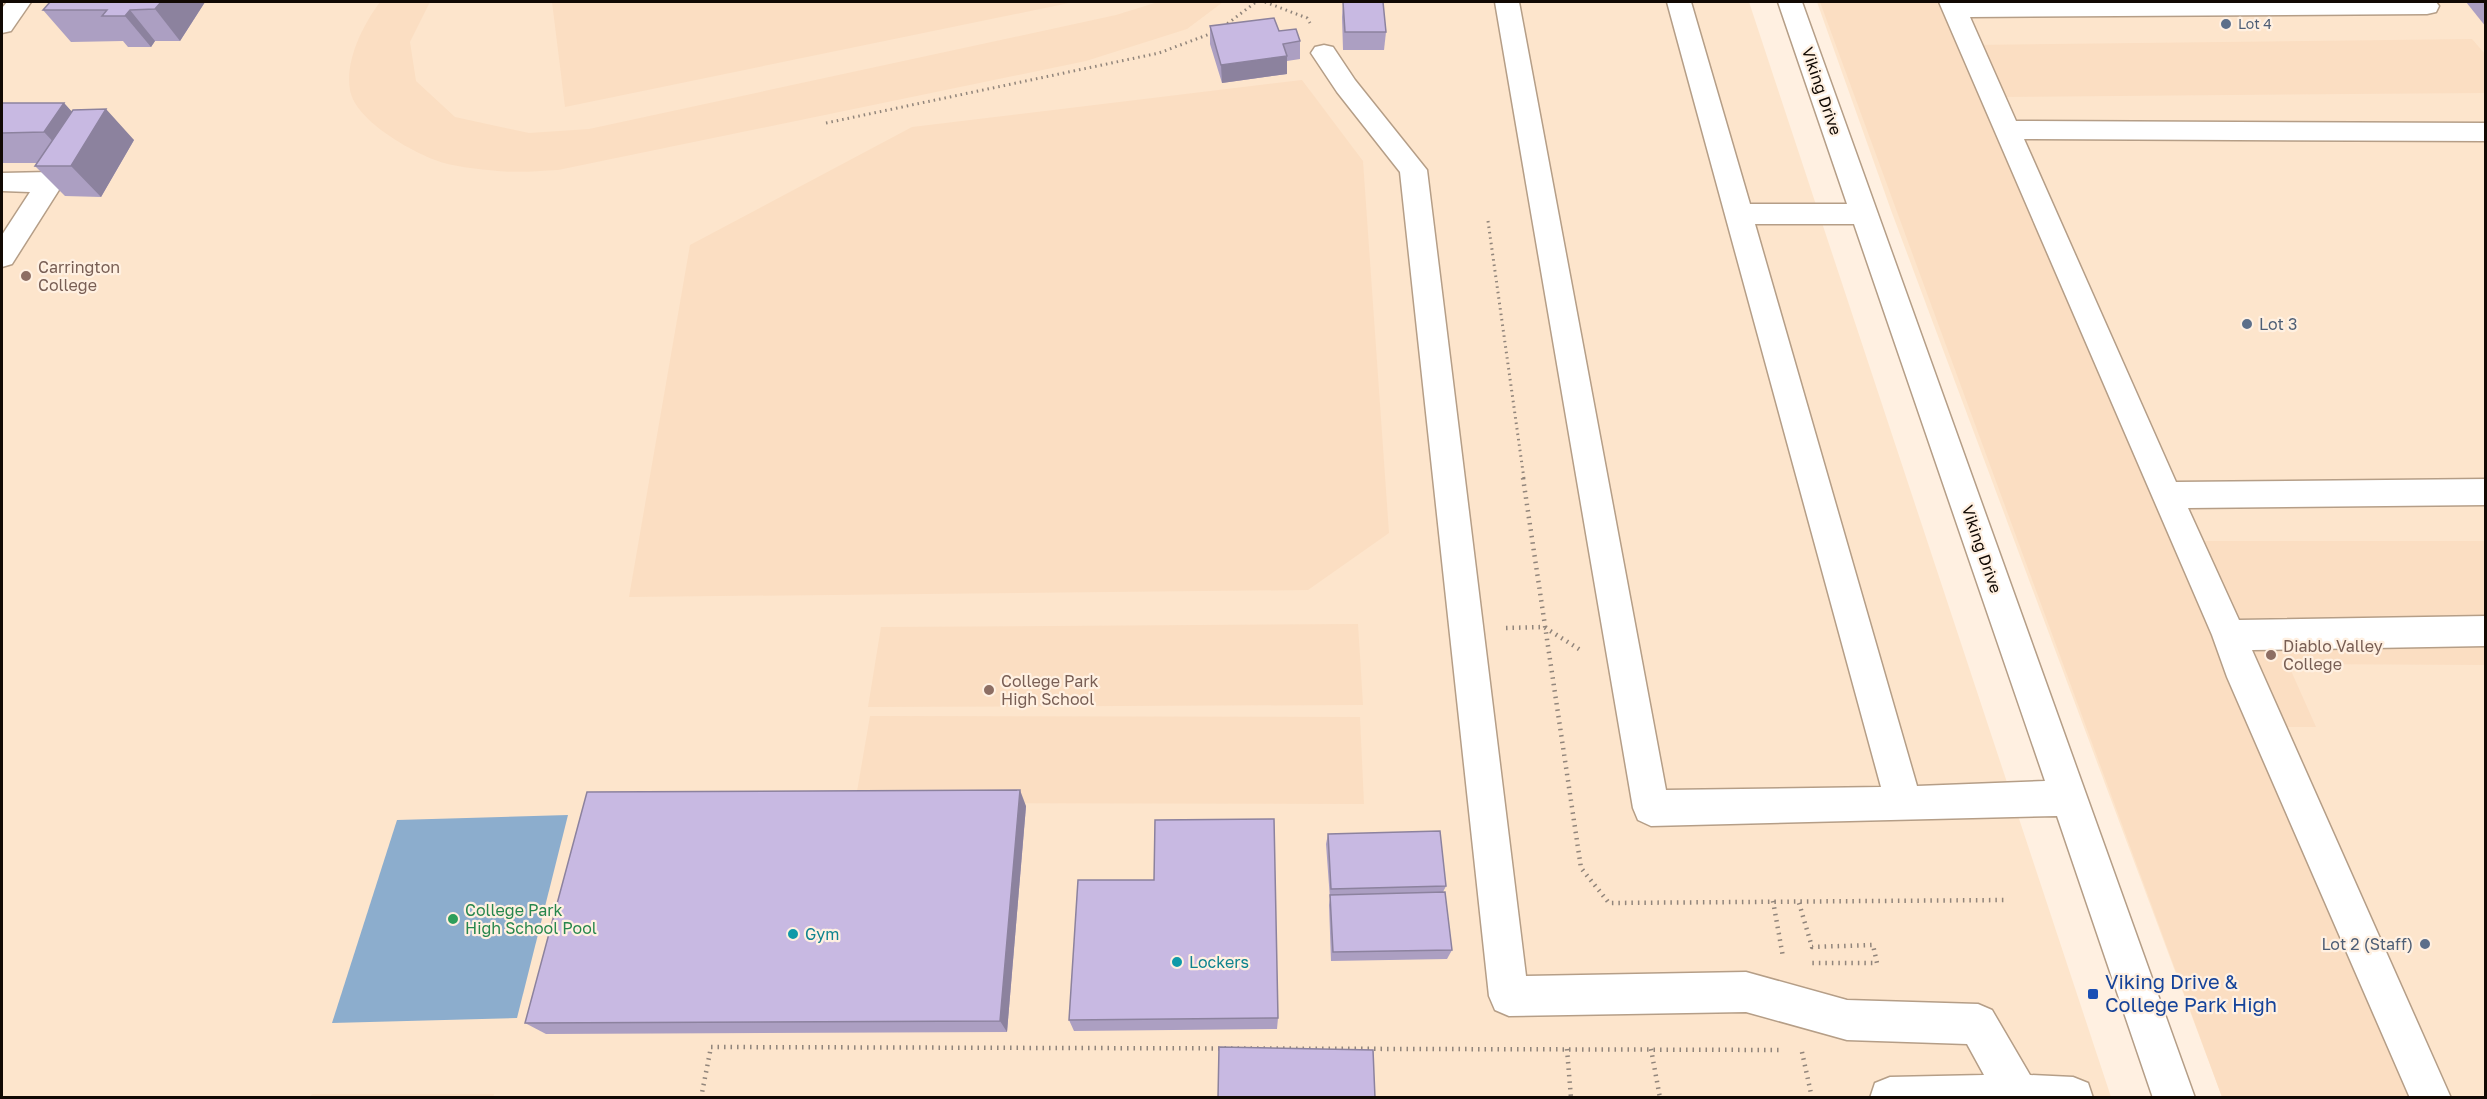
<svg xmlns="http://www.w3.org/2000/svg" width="2487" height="1099" viewBox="0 0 2487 1099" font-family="'Golos Text',sans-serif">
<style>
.built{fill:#fde5cc}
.green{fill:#fbdec2}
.water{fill:#8cadcd}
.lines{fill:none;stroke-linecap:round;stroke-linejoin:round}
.minor-casing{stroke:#b59e87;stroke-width:3}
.path-far1{stroke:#91857b;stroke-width:3;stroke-dasharray:1.5 4;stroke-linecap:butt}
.path{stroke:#91857b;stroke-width:4.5;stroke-dasharray:1.5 5;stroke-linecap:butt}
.minor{fill:#fff;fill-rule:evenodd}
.wall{fill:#ac9fc2}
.shaded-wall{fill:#8c829e}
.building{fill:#c8b9e2;stroke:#8c829e;stroke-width:1.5}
.service-dot{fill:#5c6f8a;stroke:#fff0e1;stroke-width:2}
.education-dot{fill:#8d6e63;stroke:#fff0e1;stroke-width:2}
.leisure-dot{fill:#2e9e5b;stroke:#fff0e1;stroke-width:2}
.culture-dot{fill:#0f9aa8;stroke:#fff0e1;stroke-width:2}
.transit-dot{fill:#1a4fb4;stroke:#fff0e1;stroke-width:2}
.labels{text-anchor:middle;stroke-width:4.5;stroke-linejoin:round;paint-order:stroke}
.far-service-label{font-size:14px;fill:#4e5e75;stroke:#fff0e1;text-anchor:start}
.street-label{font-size:16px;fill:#110903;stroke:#fff0e1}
.education-label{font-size:16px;fill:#785e54;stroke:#fff0e1;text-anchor:start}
.service-label{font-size:16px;fill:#4e5e75;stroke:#fff0e1;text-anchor:start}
.leisure-label{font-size:16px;fill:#27864d;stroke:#fff0e1;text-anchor:start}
.culture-label{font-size:16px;fill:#0d838f;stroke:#fff0e1;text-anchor:start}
.near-transit-label{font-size:20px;fill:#164399;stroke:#fff0e1;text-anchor:start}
</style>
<rect width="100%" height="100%" fill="#fff0e1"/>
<g class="built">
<path d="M2 2H1749L2111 1097 2 1098Z"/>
<path d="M1817 2H2485V1097H2222L1892 213Z"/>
</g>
<g class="green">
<path d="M380 2H430L410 42 416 81 455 117 529 133 589 129 1116 15 1158 2H1223L1187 29 1086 61 558 170C538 171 517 173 498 171 479 169 453 167 435 160 409 150 355 120 350 90 345 60 363 25 380 2Z"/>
<path d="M552 2H1074L565 107Z"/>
<path d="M1820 2H1951L1971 45 2472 39 2485 54V93L1994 97 2187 541H2485V665L2288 664 2316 727H2269L2431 1097H2222Z"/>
<path d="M1302 80 1363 161 1389 533 1308 590 629 597 690 245 912 127Z"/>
<path d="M1358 624 1363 705 868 707 881 627Z"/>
<path d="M870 716 1360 717 1364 804 855 803Z"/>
<path d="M312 1094H494L493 1098 310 1097Z"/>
</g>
<path class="water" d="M568 815 517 1018 332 1023 397 820Z"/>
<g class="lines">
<g class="minor-casing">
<g id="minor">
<path d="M7 2H31L11 31 2 33V8Z"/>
<path d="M1495 2H1519L1666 790 1881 787 1667 2H1691L1750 204H1847L1778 2H1802L2195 1098H2153L2057 816 1651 826 1638 820 1633 808ZM1755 224H1854L2045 781 1917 786Z"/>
<path d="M1939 2H2436L2439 6 2436 12 2427 14 1970 17 2016 121 2486 123V141L2024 139 2176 482 2486 479V505L2188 508 2239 620 2486 616V646L2252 650 2451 1098H2410L2227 677 2212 635Z"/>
<path d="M1324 45 1333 47 1355 80 1427 170 1526 976 1746 972 1847 1000 1978 1004 1992 1010 2030 1075 2073 1077 2088 1083 2093 1098H1870L1875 1083 1890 1077 1984 1075 1967 1044 1847 1040 1746 1012 1509 1016 1495 1010 1489 996 1400 172 1337 92 1311 53 1315 47Z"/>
<path d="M50 172 60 175 64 182 12 264 2 267V235L30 192 2 191V173Z"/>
</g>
</g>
<g class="path-far1">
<path d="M1265 2 1307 18 1310 23"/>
<path d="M1223 27 1256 2"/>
<path d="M826 123 1159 53 1215 32"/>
<path d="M1488 221 1524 479"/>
</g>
<g class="path">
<path d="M1523 478 1581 868 1609 903 2006 900"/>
<path d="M1506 628 1544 627 1582 651"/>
<path d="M1773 901 1783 957"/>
<path d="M1799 903 1812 947 1873 945 1877 963H1809"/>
<path d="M1567 1049 1571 1098"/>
<path d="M1651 1049 1660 1098"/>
<path d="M1802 1052 1812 1098"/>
<path d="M701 1098 711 1047 1783 1050"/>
</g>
<use href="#minor" class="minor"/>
</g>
<g class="wall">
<path d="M205 2 180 41H155L151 47H128L123 41 71 42 43 10Z"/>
<path d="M1343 2 1386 32 1384 50H1343L1342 17Z"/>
<path d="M2466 2H2486V27Z"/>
<path d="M1210 26 1279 31 1300 41V59L1287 61V74L1222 83 1210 44Z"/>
<path d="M2 103H64L72 112 134 140 101 197 65 196 35 166 37 163H2Z"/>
<path d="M1026 806 1007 1032 546 1034 525 1023Z"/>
<path d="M1328 834 1446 886 1443 892 1452 950 1447 959 1331 961 1329 905 1330 899 1326 844Z"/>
<path d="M1278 1018 1277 1029 1074 1031 1069 1020Z"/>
</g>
<g class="shaded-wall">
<path d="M161 2H205L180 41 155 9Z"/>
<path d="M130 10 155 41 151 47 125 16Z"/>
<path d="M1287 56V74L1222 83 1221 65Z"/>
<path d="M64 103 91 133 106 109 134 140 101 197 71 166 73 163 44 132Z"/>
<path d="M1020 790 1026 806 1007 1032 1000 1021Z"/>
</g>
<g class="building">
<path d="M50 2H161L155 9 130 10 125 16H102L107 10H43Z"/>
<path d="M1343 2H1383L1386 32H1345Z"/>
<path d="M1274 18 1279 31 1296 29 1300 41 1283 44 1287 56 1221 65 1210 26Z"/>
<path d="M2 103H64L44 132 2 133Z"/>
<path d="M106 109 71 166H35L73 110Z"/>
<path d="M1020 790 1000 1021 525 1023 587 792Z"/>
<path d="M1274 819 1278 1018 1069 1020 1078 880H1154L1155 820Z"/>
<path d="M1440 831 1446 886 1331 889 1328 834Z"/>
<path d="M1445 892 1452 950 1333 952 1330 895Z"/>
<path d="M1219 1047 1373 1050 1375 1098H1218Z"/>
</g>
<g class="service-dot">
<circle cx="2226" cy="24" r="6"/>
<circle cx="2247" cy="324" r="6"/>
<circle cx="2425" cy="944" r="6"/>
</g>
<g class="education-dot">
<circle cx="26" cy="276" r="6"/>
<circle cx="2271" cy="655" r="6"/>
<circle cx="989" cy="690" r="6"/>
</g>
<circle class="leisure-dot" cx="453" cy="919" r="6"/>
<g class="culture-dot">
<circle cx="793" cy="934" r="6"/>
<circle cx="1177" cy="962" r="6"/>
</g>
<rect class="transit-dot" x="2087" y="988" width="12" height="12" rx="3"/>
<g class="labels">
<g class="far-service-label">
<text x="2238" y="29">Lot 4</text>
</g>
<g class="street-label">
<text transform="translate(1822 91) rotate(71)" y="6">Viking Drive</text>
<text transform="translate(1982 549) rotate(71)" y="6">Viking Drive</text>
</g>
<g class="education-label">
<text x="38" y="273">Carrington<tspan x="38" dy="18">College</tspan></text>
<text x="2283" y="652">Diablo Valley<tspan x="2283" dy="18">College</tspan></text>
<text x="1001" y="687">College Park<tspan x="1001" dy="18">High School</tspan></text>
</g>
<g class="service-label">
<text x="2259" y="330">Lot 3</text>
<text x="2413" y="950" text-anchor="end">Lot 2 (Staff)</text>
</g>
<g class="leisure-label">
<text x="465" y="916">College Park<tspan x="465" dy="18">High School Pool</tspan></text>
</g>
<g class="culture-label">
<text x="805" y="940">Gym</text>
<text x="1189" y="968">Lockers</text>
</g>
<g class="near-transit-label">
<text x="2105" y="989">Viking Drive &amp;<tspan x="2105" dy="23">College Park High</tspan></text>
</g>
</g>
<rect width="2487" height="1099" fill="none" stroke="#110903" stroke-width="6"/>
</svg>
